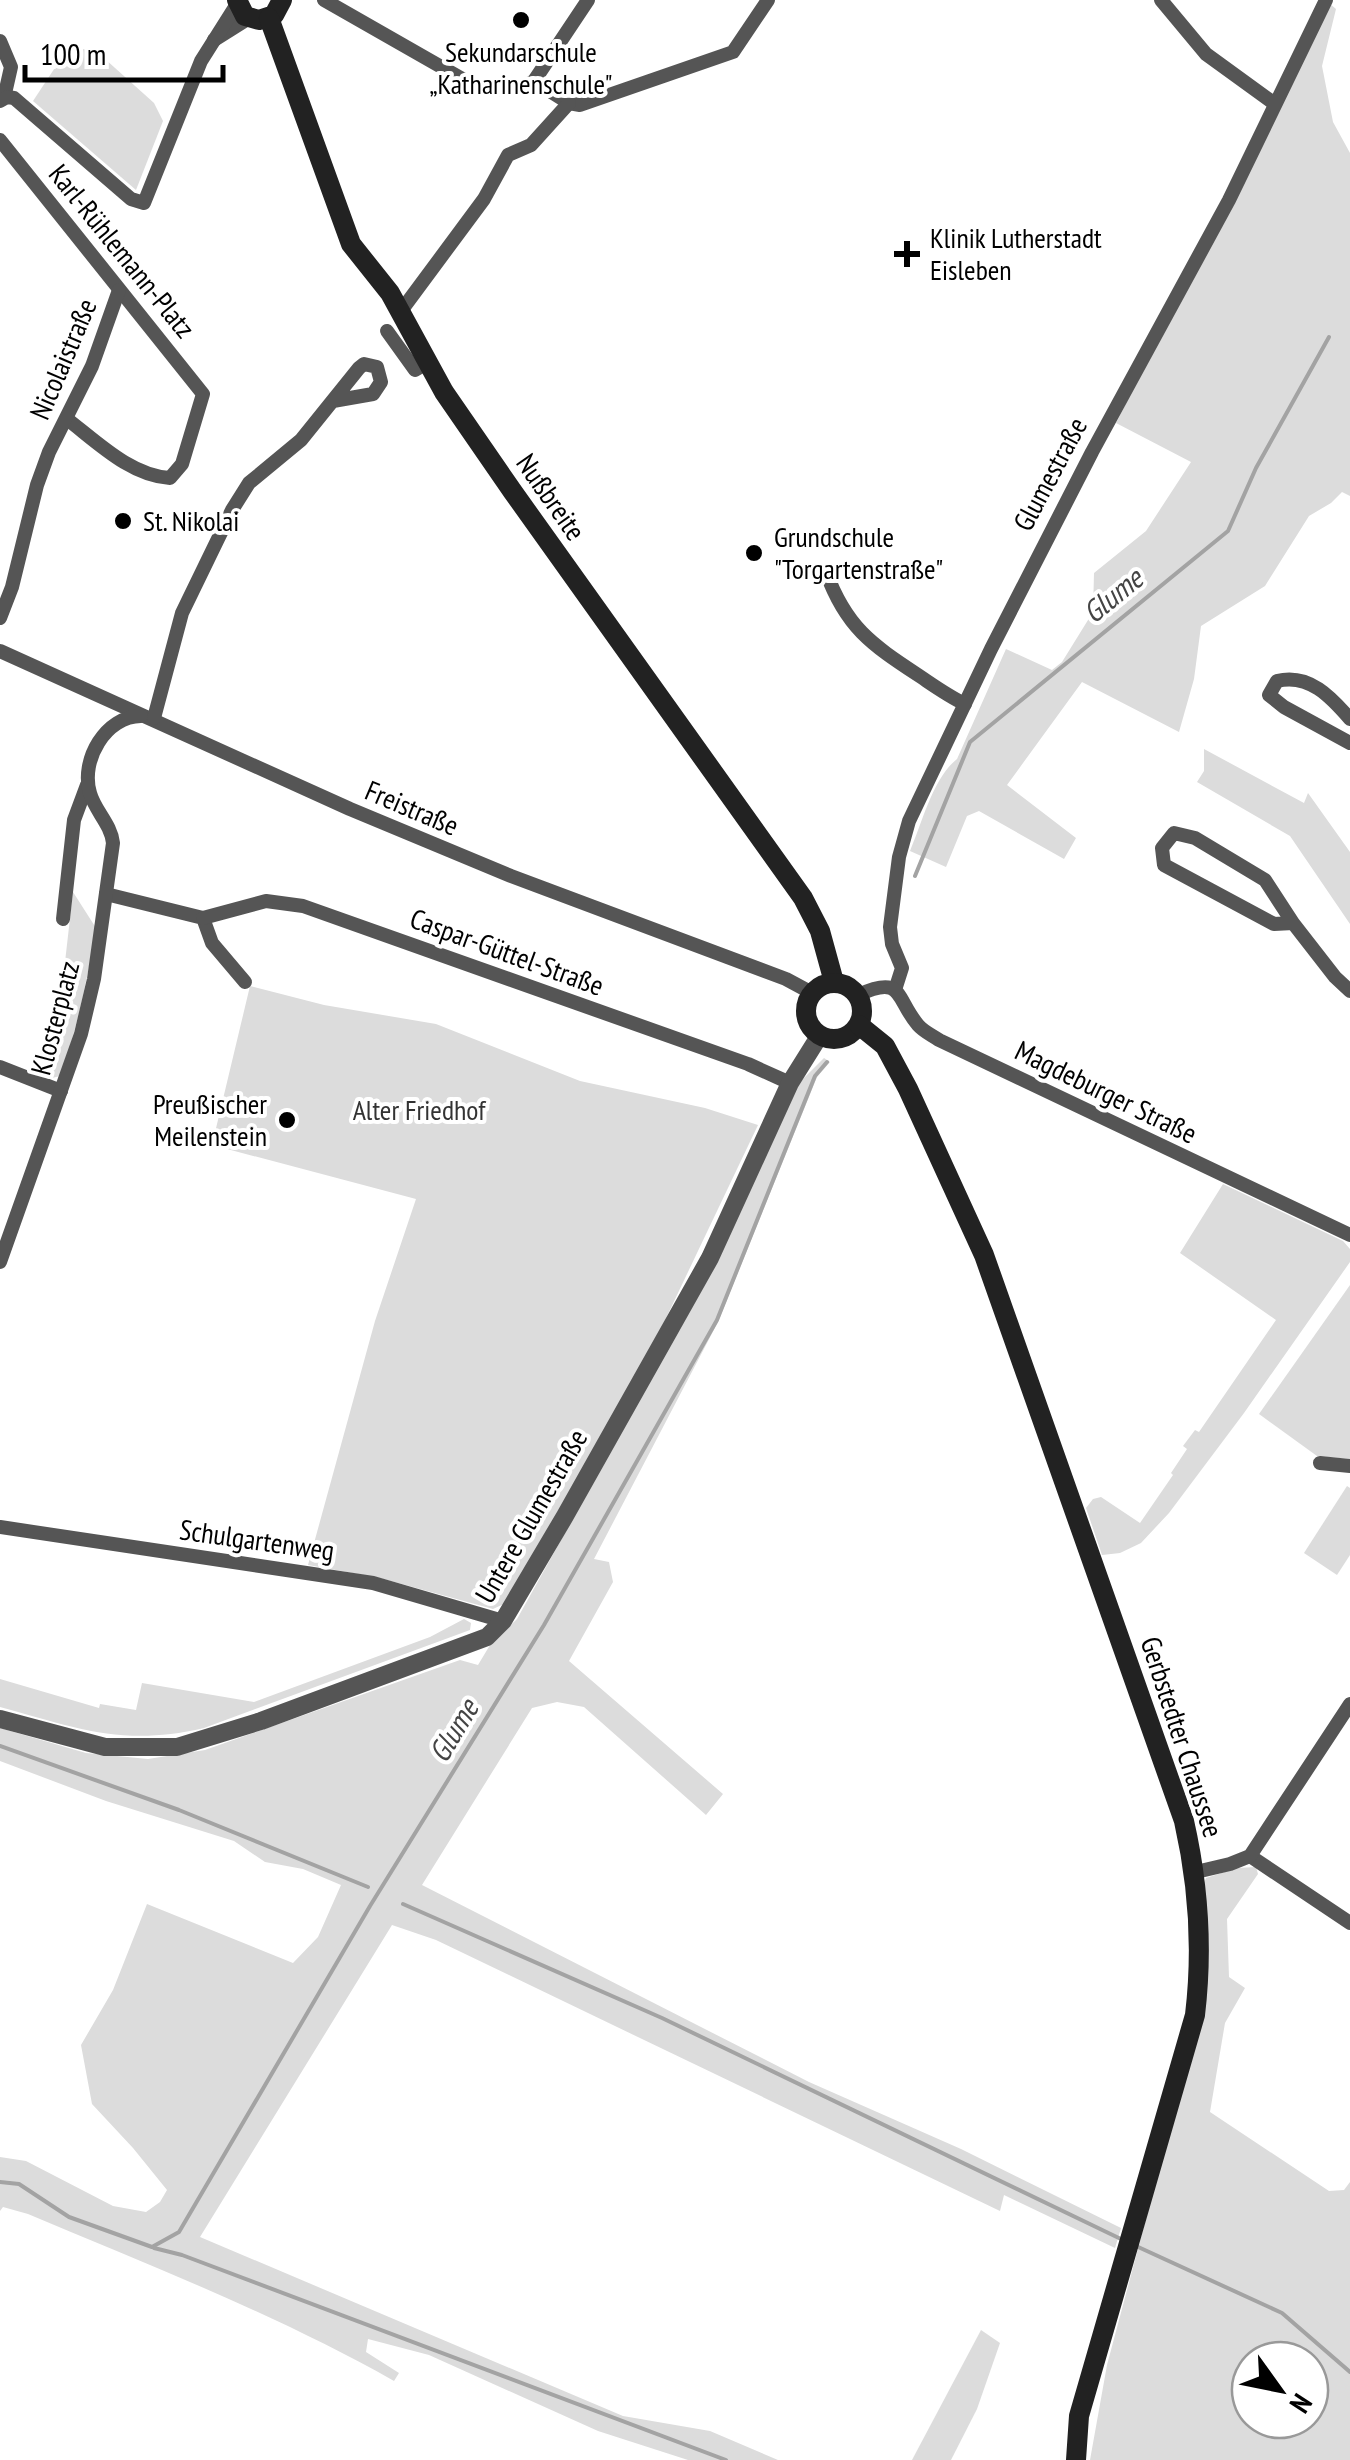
<svg xmlns="http://www.w3.org/2000/svg" width="1350" height="2460" viewBox="0 0 1350 2460" font-family="'PT Sans Narrow',sans-serif">
<style>
.green{fill:#dcdcdc;fill-rule:evenodd}
.lines{fill:none;stroke-linecap:round;stroke-linejoin:round}
.stream{stroke:#a3a3a3;stroke-width:4}
.minor{stroke:#555;stroke-width:14}
.tertiary{stroke:#555;stroke-width:18}
.secondary{stroke:#222;stroke-width:20}
.poi-dot{fill:#000;stroke:#fff;stroke-width:4}
.labels{text-anchor:middle;stroke-width:8;stroke-linejoin:round;paint-order:stroke}
.poi-label{font-size:28px;fill:#000;stroke:#fff;text-anchor:start}
.street-label{font-size:28px;fill:#000;stroke:#fff}
.park-label{font-size:28px;fill:#333;stroke:#fff}
.water-label{font-size:30px;font-style:italic;fill:#444;stroke:#fff}
</style>
<rect width="100%" height="100%" fill="#fff"/>
<g class="green">
<path d="M1329 3 1336 9 1322 66 1333 122 1350 153V496L1342 492 1331 503 1309 516 1265 586 1201 626 1194 679 1179 732 1082 682 1007 785 1076 838 1064 859 979 811 967 816 946 867 910 851C922 823 933 778 957 759L1006 649 1052 670 1062 662 1093 612 1094 573 1146 531 1191 462 1116 423Z"/>
<path d="M68 48 95 50 154 103 163 121 136 190 33 101Z"/>
<path d="M1204 749 1304 803 1308 793 1350 852V924L1290 836 1197 782 1204 771Z"/>
<path d="M73 892 96 928C87 979 78 1027 60 1076L48 1079 42 1075 38 1065 61 997Z"/>
<path d="M250 986 324 1005 436 1024 580 1081 705 1108 758 1125 657 1337 506 1603 493 1609 380 1578 308 1565 375 1321 416 1199 212 1145Z"/>
<path d="M824 1058 830 1062 817 1077 718 1322 594 1559 609 1562 613 1582 569 1661 723 1794 706 1815 584 1707 557 1702 532 1708 422 1885 809 2082 961 2149 1121 2228 1115 2248 1004 2195 1000 2211 436 1940 392 1925 200 2237 623 2416 710 2431 778 2460H688L598 2431 429 2355 368 2339 366 2352 399 2373 394 2381C277 2315 152 2266 28 2214L3 2207 0 2211V2157L26 2161 113 2206 146 2212 160 2202 167 2190 133 2148 92 2104 81 2045 113 1990 147 1904 293 1963 318 1937 341 1885 303 1869 265 1862 234 1841 106 1801 0 1761V1728L86 1753 148 1759 205 1750 460 1660 478 1665 490 1645 517 1619 653 1375 798 1084Z"/>
<path d="M1223 1184 1343 1241 1350 1249V1262L1244 1413 1169 1513 1141 1543 1120 1553 1102 1555 1086 1508 1093 1499 1101 1497 1140 1523 1173 1475 1171 1473 1187 1449 1183 1446 1195 1430 1199 1432 1276 1320 1180 1253Z"/>
<path d="M1350 1285V1459L1317 1456 1259 1414Z"/>
<path d="M1347 1486 1350 1488V1555L1337 1575 1304 1553Z"/>
<path d="M464 1619 471 1623 470 1630 204 1728C123 1747 77 1728 0 1707V1679L99 1708 100 1704 136 1710 142 1683 254 1702 430 1637Z"/>
<path d="M1256 1867 1258 1874 1227 1919 1229 1977 1245 1988 1225 2023 1210 2112 1329 2191 1344 2190 1350 2182V2460H1090L1107 2365 1199 2020 1203 1885 1206 1878 1237 1868ZM1250 2360H1310V2420H1250Z"/>
<path d="M981 2330 1000 2343 977 2409 951 2460H912Z"/>
</g>
<g class="lines">
<g class="stream">
<path d="M915 876 970 742 1228 531 1256 468 1329 337"/>
<path d="M0 1746 179 1810 368 1887"/>
<path d="M403 1904 662 2018 1123 2240"/>
<path d="M0 2182 19 2184 69 2217 152 2247 179 2232 370 1906 544 1625 717 1320 815 1076 827 1062"/>
<path d="M1136 2246 1282 2313 1350 2372"/>
<path d="M154 2248 182 2255 726 2460"/>
</g>
<g class="minor">
<path d="M324 0 480 89 500 90 523 86 534 81 588 0"/>
<path d="M1161 0 1206 54 1275 104"/>
<path d="M214 40 249 18"/>
<path d="M0 41 11 67 4 98 1 95"/>
<path d="M534 81 569 103 580 105 733 52 768 0"/>
<path d="M0 101 7 97 14 98 131 199 144 203 201 61 237 4"/>
<path d="M0 140 203 394 182 464 170 478C131 476 97 442 67 419"/>
<path d="M401 311 484 199 508 155 531 145 569 103"/>
<path d="M387 331 415 370 427 363"/>
<path d="M826 572C846 627 871 644 918 675 933 685 948 696 965 704"/>
<path d="M0 618 12 587 37 485 49 452 92 366 119 290"/>
<path d="M0 651 350 809 511 876 786 979 812 993"/>
<path d="M154 718 182 613 232 510 249 483 301 440 359 368 364 364 377 367 381 382 373 394 333 401"/>
<path d="M1350 719C1331 697 1309 673 1277 681L1269 695 1284 707 1350 743"/>
<path d="M106 894 203 918 212 943 245 982"/>
<path d="M203 918 266 901 303 906 748 1064 790 1083"/>
<path d="M63 919 74 820 87 785"/>
<path d="M1293 923 1274 924 1164 865 1162 848 1174 833 1195 838 1265 880 1293 923 1335 977 1350 991"/>
<path d="M895 990 902 968 892 944 890 927 899 857 909 821 991 649 1092 452 1229 200 1326 0"/>
<path d="M858 995C904 974 895 998 918 1025 924 1032 932 1035 939 1040L1350 1235"/>
<path d="M0 1067 61 1091"/>
<path d="M0 1262 81 1034 94 979 113 843C111 824 95 811 90 793 80 760 106 716 141 716"/>
<path d="M1320 1463 1350 1466"/>
<path d="M0 1527 373 1583 503 1621"/>
<path d="M1250 1856 1350 1923"/>
<path d="M1196 1872 1230 1864 1250 1856 1350 1704"/>
</g>
<path class="tertiary" d="M0 1719 105 1747H177L261 1721 487 1637 503 1621 565 1516 710 1258 790 1083 820 1035"/>
<g class="secondary">
<path d="M237 0 245 16 259 20 274 15 282 0"/>
<path d="M269 18 351 244 390 293 444 392 513 492 803 898 820 931 834 982"/>
<circle cx="834" cy="1011" r="28"/>
<path d="M859 1025 885 1046 908 1089 984 1255 1184 1821C1199 1887 1203 1948 1195 2015L1079 2416 1076 2460"/>
</g>
</g>
<g class="poi-dot">
<circle cx="521" cy="20" r="10"/>
<path d="M902 239h10v10h10v10h-10v10h-10v-10h-10v-10h10z"/>
<circle cx="123" cy="521" r="10"/>
<circle cx="754" cy="553" r="10"/>
<circle cx="287" cy="1120" r="10"/>
</g>
<g class="labels">
<g class="poi-label">
<text x="521" y="62" text-anchor="middle">Sekundarschule<tspan x="521" dy="32">„Katharinenschule"</tspan></text>
<text x="930" y="248">Klinik Lutherstadt<tspan x="930" dy="32">Eisleben</tspan></text>
<text x="143" y="531">St. Nikolai</text>
<text x="774" y="547">Grundschule<tspan x="774" dy="32">"Torgartenstraße"</tspan></text>
<text x="267" y="1114" text-anchor="end">Preußischer<tspan x="267" dy="32">Meilenstein</tspan></text>
</g>
<g class="street-label">
<text transform="translate(122 251) rotate(51)" y="10">Karl-Rühlemann-Platz</text>
<text transform="translate(63 359) rotate(-67)" y="10">Nicolaistraße</text>
<text transform="translate(1050 474) rotate(-62)" y="10">Glumestraße</text>
<text transform="translate(551 497) rotate(55)" y="10">Nußbreite</text>
<text transform="translate(412 808) rotate(23)" y="10">Freistraße</text>
<text transform="translate(507 952) rotate(20)" y="10">Caspar-Güttel-Straße</text>
<text transform="translate(55 1018) rotate(-75)" y="10">Klosterplatz</text>
<text transform="translate(1106 1092) rotate(26)" y="10">Magdeburger Straße</text>
<text transform="translate(531 1516) rotate(-60)" y="10">Untere Glumestraße</text>
<text transform="translate(257 1540) rotate(8)" y="10">Schulgartenweg</text>
<text transform="translate(1182 1737) rotate(72)" y="10">Gerbstedter Chaussee</text>
</g>
<g class="park-label">
<text x="419" y="1120">Alter Friedhof</text>
</g>
<g class="water-label">
<text transform="translate(1113 596) rotate(-39)" y="10">Glume</text>
<text transform="translate(454 1731) rotate(-59)" y="10">Glume</text>
</g>
</g>
<g transform="translate(1280 2390) rotate(123)"><circle r="48" fill="#ffffff" stroke="#999999" stroke-width="2.5"/>
<path d="M0-8L18 38L0 25L-18 38Z" fill="#000000"/>
<text y="-15" font-size="28" font-weight="bold" text-anchor="middle" fill="#000000">N</text>
</g>
<path d="M25 65v15h198v-15" fill="none" stroke="#000000" stroke-width="5"/>
<text x="40" y="65" font-size="30" fill="#000000" stroke="#ffffff" stroke-width="8" paint-order="stroke">100 m</text>
</svg>
